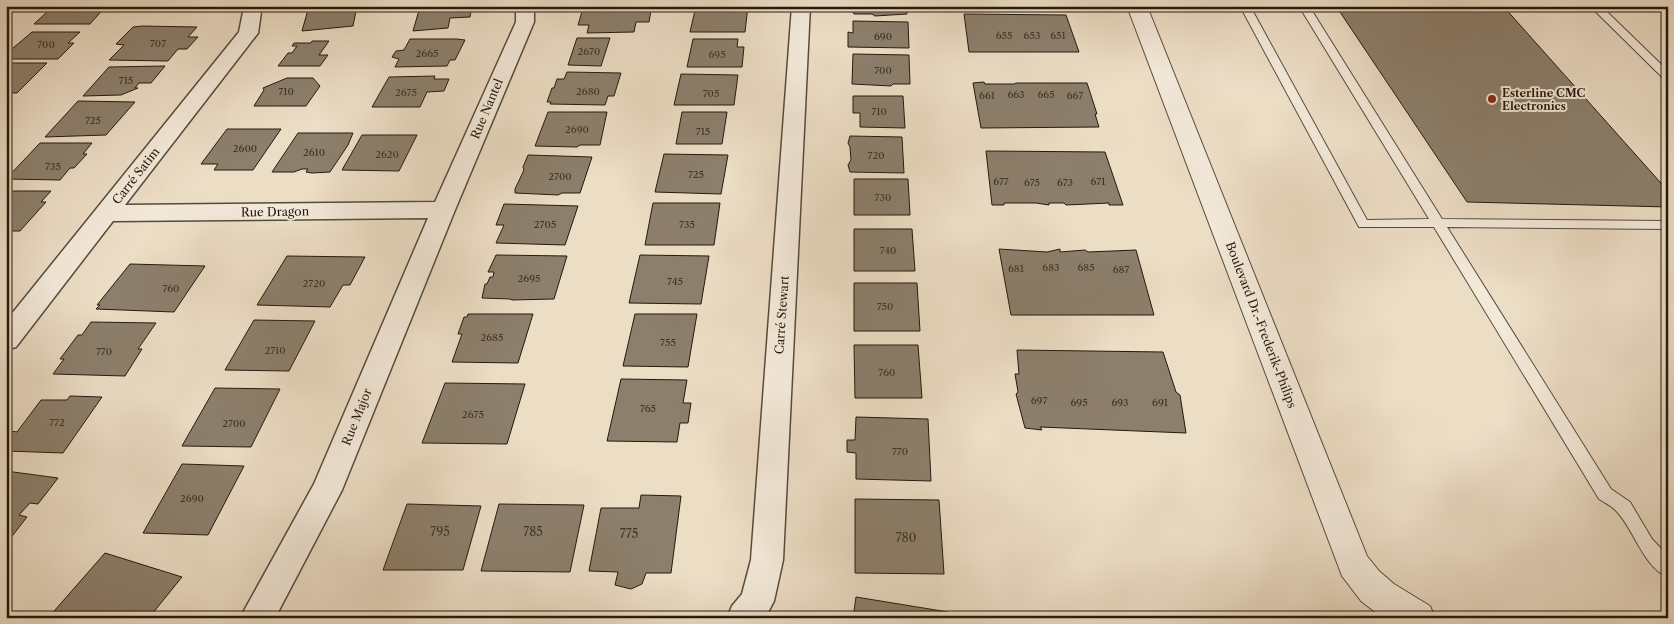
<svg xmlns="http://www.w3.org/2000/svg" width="1674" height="624" viewBox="0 0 1674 624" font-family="'Libre Caslon Text',serif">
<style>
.building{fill:#8c7f6c;stroke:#241a0c}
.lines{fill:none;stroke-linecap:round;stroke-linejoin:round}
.service-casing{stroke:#564b3a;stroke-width:2}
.minor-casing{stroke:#564b3a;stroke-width:3}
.tertiary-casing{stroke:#564b3a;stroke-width:2}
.service{fill:#f3e9d9;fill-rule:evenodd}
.minor{fill:#f3e9d9;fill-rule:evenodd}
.tertiary{fill:#f3e9d9;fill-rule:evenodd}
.poi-dot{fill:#8f2418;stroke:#f3e9d9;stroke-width:2}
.labels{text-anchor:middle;stroke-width:4;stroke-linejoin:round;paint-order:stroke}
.number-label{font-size:10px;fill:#3e3324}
.far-poi-label{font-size:11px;font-weight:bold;fill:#241a0c;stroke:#f3e9d9;text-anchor:start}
.street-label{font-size:12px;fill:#241a0c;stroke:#f3e9d9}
.near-number-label{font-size:12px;fill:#3e3324}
</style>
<rect width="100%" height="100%" fill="#ecddc5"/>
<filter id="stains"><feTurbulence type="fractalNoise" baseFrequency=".004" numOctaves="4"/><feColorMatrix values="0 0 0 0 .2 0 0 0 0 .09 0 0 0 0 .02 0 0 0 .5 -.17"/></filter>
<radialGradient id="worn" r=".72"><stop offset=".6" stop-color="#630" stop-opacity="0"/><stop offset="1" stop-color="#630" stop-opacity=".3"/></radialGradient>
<g class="building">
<path d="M61 6H106L90 24H34L47 12Z"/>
<path d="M309 6H357L353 26 302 31Z"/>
<path d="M472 6 470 17 450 18 448 28 413 31 420 7Z"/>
<path d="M696 6H748L745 32H690Z"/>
<path d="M851 6H906L907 14 875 16 872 14H854L853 12H851Z"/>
<path d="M1336 6H1503L1668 191V207L1467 202Z"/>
<path d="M638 7V10H651L649 22H636L634 32 587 33 589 25H578L583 8Z"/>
<path d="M964 14 1066 15 1079 52H969Z"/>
<path d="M853 21 908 22 909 48 848 47V32L853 33Z"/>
<path d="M142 26 197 27 188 37H198L187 49H178L168 61 109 60 124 45 116 44 133 27Z"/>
<path d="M32 32H80L68 43H74L58 59H6V54Z"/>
<path d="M577 38H610L601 66 568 65Z"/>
<path d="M410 39H457L465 40 455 60H450L447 66 395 67 399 59 392 57 396 51 404 50Z"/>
<path d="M693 39H738L737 47H744L742 67H687Z"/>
<path d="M312 41H329L319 55H328L320 66H278L288 53H292L297 46H292L294 43H311Z"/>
<path d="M853 54 909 55 910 84H893L891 86 852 84Z"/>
<path d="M6 63H47L17 93H6Z"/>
<path d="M165 66 151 83H139L135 88H138L121 95 83 96 109 67Z"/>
<path d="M567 72 621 73 614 96H608L605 105 550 104 551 102H547L552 88H554L557 79H564Z"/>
<path d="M681 74 738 75 734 105H674Z"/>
<path d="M435 76 434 79H449L444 91 427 92 420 107H372L389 77Z"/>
<path d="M287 78H313L320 86 306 106H254L264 90 263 88Z"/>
<path d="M984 82 985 84H1014L1016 83H1087L1097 114H1095L1099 127 981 128 973 83Z"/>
<path d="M853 96H903L905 128 860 127V113H853Z"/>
<path d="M78 101 135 102 106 135 45 137Z"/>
<path d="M548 112H607L600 145H580L577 147 535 146Z"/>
<path d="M682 112H727L722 144H676Z"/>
<path d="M227 129H281L253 170H214L218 164H201Z"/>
<path d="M298 133H353L348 145 330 172 312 173 306 172 308 169H302L294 172H272Z"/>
<path d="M362 135H417L399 171 342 170Z"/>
<path d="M850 136 902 137 904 173 850 172 848 165 851 160 850 147 848 143Z"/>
<path d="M40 143H92L83 154H87L74 168H70L60 180 6 179Z"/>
<path d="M986 151 1105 152 1123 205H1109V203L1066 205 1064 203H1049V205L1036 203H1004V205H992Z"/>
<path d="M664 154 728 155 721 194 655 192Z"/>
<path d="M528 155 592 157 580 193H562L558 195 515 193V189L524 170 523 167Z"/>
<path d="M854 179H908L910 215H854Z"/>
<path d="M6 191H51L41 202H46L20 231H6Z"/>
<path d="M653 203H720L714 245H645Z"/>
<path d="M504 204 578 206 565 245 496 243 504 225H496Z"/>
<path d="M854 229H912L915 271H854Z"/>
<path d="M999 249 1047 252 1060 249V252L1085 250 1088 252 1136 250 1154 315H1011Z"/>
<path d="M496 255 567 256 554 299 512 300 510 299 482 298 485 284H487L490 277H493L494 272H488Z"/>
<path d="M640 255 709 256 701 304 629 303Z"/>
<path d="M287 256 365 257 350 285H343L330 307 257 305Z"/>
<path d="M130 264 205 266 174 312 96 309 100 305H97Z"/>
<path d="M854 283H917L920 331H854Z"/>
<path d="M468 314H533L518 363 452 362 462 334H458L464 317H467Z"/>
<path d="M635 314H697L688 367 623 366Z"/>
<path d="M254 320 315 321 289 371 225 370Z"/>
<path d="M91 322 156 323 138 349H142L125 376 53 374 64 359H60L78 335H82Z"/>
<path d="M854 345H918L922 398H855Z"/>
<path d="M1017 350 1163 352 1176 392 1180 395 1186 433 1040 427 1042 430 1025 428 1016 394 1018 392 1015 374H1019Z"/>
<path d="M621 379 687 380 683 403H691L688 423H680L677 442 607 441Z"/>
<path d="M445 383 525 384 507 444 422 443Z"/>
<path d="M215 388 280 389 251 447 182 446Z"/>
<path d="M70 396 102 397 63 453 6 451V437L11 431 17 432 41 400H67Z"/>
<path d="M856 417 928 419 931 481 856 479V453L847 452V440H855Z"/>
<path d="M182 464 244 466 208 535 143 533Z"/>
<path d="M6 471 58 478 38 504 30 503 19 515 27 517 6 544Z"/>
<path d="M641 495 681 496 671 573H646L642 584 631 589 615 585 618 572 589 571 601 508H639Z"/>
<path d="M855 499 939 500 944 574 855 573Z"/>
<path d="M407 504 481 506 463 570H383Z"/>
<path d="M499 504 584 505 570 572 481 571Z"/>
<path d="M105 553 182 577 152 614 150 613 147 618H48Z"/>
<path d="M856 597 948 612 947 618H853Z"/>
</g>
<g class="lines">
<g class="service-casing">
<g id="service">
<path d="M1240 6H1250L1367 220 1429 219 1299 6H1309L1442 219 1668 221V229L1447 227 1611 489 1630 502 1652 539 1668 556V577C1644 568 1634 530 1618 513 1614 507 1605 503 1599 499L1434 227H1359Z"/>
<path d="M1590 6H1601L1668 71V80L1664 79Z"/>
</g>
</g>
<g class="minor-casing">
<g id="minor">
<path d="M240 6H258L261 12 258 33 125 205 435 202 516 22V6H534V22L455 210 342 490 275 618H240L314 484 428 218 113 221 16 347 6 350V321L239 32 243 12Z"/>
<path d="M792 6H810L783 560 774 601 765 618H727L732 606 742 594 751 560Z"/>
</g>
</g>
<g class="tertiary-casing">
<path id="tertiary" d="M1127 6H1147L1367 556 1379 571 1394 584 1430 606 1435 618H1383L1361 601 1342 576Z"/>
</g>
<use href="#service" class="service"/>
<use href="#minor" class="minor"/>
<use href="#tertiary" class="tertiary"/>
</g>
<circle class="poi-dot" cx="1492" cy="99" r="5"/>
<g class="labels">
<g class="number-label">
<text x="1004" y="39">655</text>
<text x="1032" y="39">653</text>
<text x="1058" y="39">651</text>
<text x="883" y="40">690</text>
<text x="158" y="47">707</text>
<text x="46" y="48">700</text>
<text x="589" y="55">2670</text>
<text x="427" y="57">2665</text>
<text x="717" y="58">695</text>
<text x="883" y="74">700</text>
<text x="126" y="84">715</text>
<text x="286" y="95">710</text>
<text x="588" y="95">2680</text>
<text x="406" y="96">2675</text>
<text x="711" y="97">705</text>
<text x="1016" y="98">663</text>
<text x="1046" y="98">665</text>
<text x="987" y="99">661</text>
<text x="1075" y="99">667</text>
<text x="879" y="115">710</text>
<text x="93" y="124">725</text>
<text x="577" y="133">2690</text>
<text x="703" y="135">715</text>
<text x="245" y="152">2600</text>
<text x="314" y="156">2610</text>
<text x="387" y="158">2620</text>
<text x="876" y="159">720</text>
<text x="53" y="170">735</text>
<text x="696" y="178">725</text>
<text x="560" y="180">2700</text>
<text x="1001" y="185">677</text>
<text x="1098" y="185">671</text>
<text x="1032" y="186">675</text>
<text x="1065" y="186">673</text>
<text x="883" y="201">730</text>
<text x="545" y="228">2705</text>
<text x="687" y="228">735</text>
<text x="888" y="254">740</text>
<text x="1051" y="271">683</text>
<text x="1086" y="271">685</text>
<text x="1016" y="272">681</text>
<text x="1121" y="273">687</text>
<text x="529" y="282">2695</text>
<text x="675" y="285">745</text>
<text x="314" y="287">2720</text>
<text x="171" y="292">760</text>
<text x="885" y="310">750</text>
<text x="492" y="341">2685</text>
<text x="668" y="346">755</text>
<text x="275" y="354">2710</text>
<text x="104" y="355">770</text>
<text x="887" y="376">760</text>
<text x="1039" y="404">697</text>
<text x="1079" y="406">695</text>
<text x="1120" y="406">693</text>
<text x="1160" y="406">691</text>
<text x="648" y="412">765</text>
<text x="473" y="418">2675</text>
<text x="57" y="426">772</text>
<text x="234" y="427">2700</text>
<text x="900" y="455">770</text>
<text x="192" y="502">2690</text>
</g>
<g class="far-poi-label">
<text x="1502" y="97">Esterline CMC<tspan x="1502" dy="13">Electronics</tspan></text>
</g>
<g class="street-label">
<text transform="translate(487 109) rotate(-67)" y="4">Rue Nantel</text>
<text transform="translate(136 176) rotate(-52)" y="4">Carré Satim</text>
<text transform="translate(275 212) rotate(-1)" y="4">Rue Dragon</text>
<text transform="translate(782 315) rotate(-86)" y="4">Carré Stewart</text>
<text transform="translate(1261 325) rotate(69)" y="4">Boulevard Dr.-Frederik-Philips</text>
<text transform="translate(357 417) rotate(-68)" y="4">Rue Major</text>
</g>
<g class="near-number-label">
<text x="440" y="536">795</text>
<text x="533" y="536">785</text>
<text x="629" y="538">775</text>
<text x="906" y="542">780</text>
</g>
</g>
<rect width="1674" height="624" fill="none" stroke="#ecddc5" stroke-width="25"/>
<rect x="8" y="8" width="1659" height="609" fill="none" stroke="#241a0c" stroke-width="2.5"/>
<rect x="12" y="12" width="1649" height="599" fill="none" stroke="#241a0c"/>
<rect width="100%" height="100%" filter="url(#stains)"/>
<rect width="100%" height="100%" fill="url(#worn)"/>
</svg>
